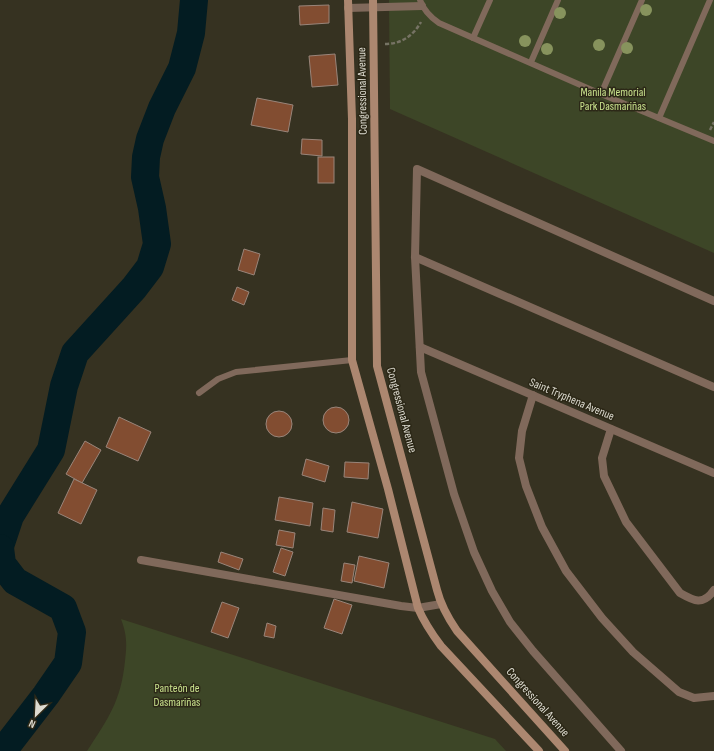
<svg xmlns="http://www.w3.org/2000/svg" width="714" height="751" viewBox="0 0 714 751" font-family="'Sofia Sans Condensed',sans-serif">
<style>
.green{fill:#3d4627}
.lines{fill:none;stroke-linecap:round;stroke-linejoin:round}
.river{stroke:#031c22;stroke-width:28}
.building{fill:#824d31;stroke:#99857a}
.path{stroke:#767364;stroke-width:2.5;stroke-dasharray:4 2;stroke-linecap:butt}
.service{stroke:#80695b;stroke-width:6}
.minor{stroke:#80695b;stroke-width:8}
.secondary{stroke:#ac8770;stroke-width:8}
.tree{fill:#87935d}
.labels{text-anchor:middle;stroke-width:3;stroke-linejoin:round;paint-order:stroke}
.street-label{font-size:12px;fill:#dddbd0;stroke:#2c2817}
.park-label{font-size:12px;fill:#cae38e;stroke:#2c2817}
</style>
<rect width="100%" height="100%" fill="#363221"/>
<g class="green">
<path d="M389 0H714V253L390 109Z"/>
<path d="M121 619 495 739 506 751H87C108 719 121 701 125 661 127 644 127 635 121 619Z"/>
</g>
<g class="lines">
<g class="river">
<path d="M0 546 10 516 51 450 64 386 75 353 134 288 150 267 157 244 152 208 145 177 146 157 150 139 162 108 182 68 191 33 194 0"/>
<path d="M0 548 2 564 15 581 63 608 72 632 68 663 46 695 9 743 5 751"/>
</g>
</g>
<g class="building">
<path d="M329 5V23L300 25 299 6Z"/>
<path d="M335 54 338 85 312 87 309 56Z"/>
<path d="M257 98 293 105 288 132 251 125Z"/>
<path d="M302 139 322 140V156L301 154Z"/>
<rect x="318" y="157" width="16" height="26"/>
<path d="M244 249 260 254 254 275 238 270Z"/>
<path d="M237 287 249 292 244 305 232 300Z"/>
<circle cx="336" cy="420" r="13"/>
<circle cx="279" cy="424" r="13"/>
<path d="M119 417 151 432 138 461 106 447Z"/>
<path d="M85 441 101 450 82 483 66 474Z"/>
<path d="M306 459 329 466 325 482 302 475Z"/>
<path d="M345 462 369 463 368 479 344 477Z"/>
<path d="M74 479 97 490 81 524 58 513Z"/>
<path d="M279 497 313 503 310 526 275 520Z"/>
<path d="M352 502 383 509 378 538 347 532Z"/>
<path d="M323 508 335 510 333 532 321 530Z"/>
<path d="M279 530 295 533 293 548 276 545Z"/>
<path d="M281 548 293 552 285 576 273 572Z"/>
<path d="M221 552 243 559 239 570 218 562Z"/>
<path d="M359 556 389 563 384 588 354 581Z"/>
<path d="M344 563 355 565 352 583 341 581Z"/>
<path d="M334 599 352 605 342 634 324 628Z"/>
<path d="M222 602 239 608 228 638 211 632Z"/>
<path d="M267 623 276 626 274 638 264 636Z"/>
</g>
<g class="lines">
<g class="path">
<path d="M385 44C401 44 413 36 421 22"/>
<path d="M710 130 714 122"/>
</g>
<g class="service">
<path d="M420 0C424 11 430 17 439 23L601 94 714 141"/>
<path d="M473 38 490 0"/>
<path d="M531 62 558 0"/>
<path d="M601 94 642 0"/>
<path d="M659 118 710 0"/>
<path d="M199 393 218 379 236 372 352 360"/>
</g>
<g class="minor">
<path d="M348 8 422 6"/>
<path d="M415 257 714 387"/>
<path d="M420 347 714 473"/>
<path d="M533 395 522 431 519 458 526 486 542 527 566 571 602 618 633 652 679 692 694 698 714 696"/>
<path d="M611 429 602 458 604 476 626 522 680 593C694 601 703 606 714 590"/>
<path d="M141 560 401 606 418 608 441 604"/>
<path d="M621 751 533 651 510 622 492 591 474 552 454 494 421 372 415 257 417 169 714 301"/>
</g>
<g class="secondary">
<path d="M348 0 352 119V360L388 489 418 608C424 622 432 634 441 646L539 751"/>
<path d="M373 0 377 366 437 590C441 606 448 618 457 631L565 751"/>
</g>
</g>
<g class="tree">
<circle cx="646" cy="10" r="6"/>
<circle cx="560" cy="13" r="6"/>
<circle cx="525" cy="41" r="6"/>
<circle cx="599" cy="45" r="6"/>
<circle cx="627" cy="48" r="6"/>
<circle cx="547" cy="49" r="6"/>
</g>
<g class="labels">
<g class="street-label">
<text transform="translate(362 91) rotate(-91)" y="4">Congressional Avenue</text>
<text transform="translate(572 399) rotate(23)" y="4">Saint Tryphena Avenue</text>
<text transform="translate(402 410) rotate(75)" y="4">Congressional Avenue</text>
<text transform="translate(538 702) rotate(48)" y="4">Congressional Avenue</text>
</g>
<g class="park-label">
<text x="613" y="96">Manila Memorial<tspan x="613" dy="14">Park Dasmariñas</tspan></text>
<text x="177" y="692">Panteón de<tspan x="177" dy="14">Dasmariñas</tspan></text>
</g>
</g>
<g transform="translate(36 715) rotate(204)" stroke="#2c2817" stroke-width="3" paint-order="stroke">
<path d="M0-3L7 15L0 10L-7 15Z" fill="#dddbd0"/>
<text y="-6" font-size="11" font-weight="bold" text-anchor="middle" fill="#dddbd0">N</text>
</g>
</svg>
